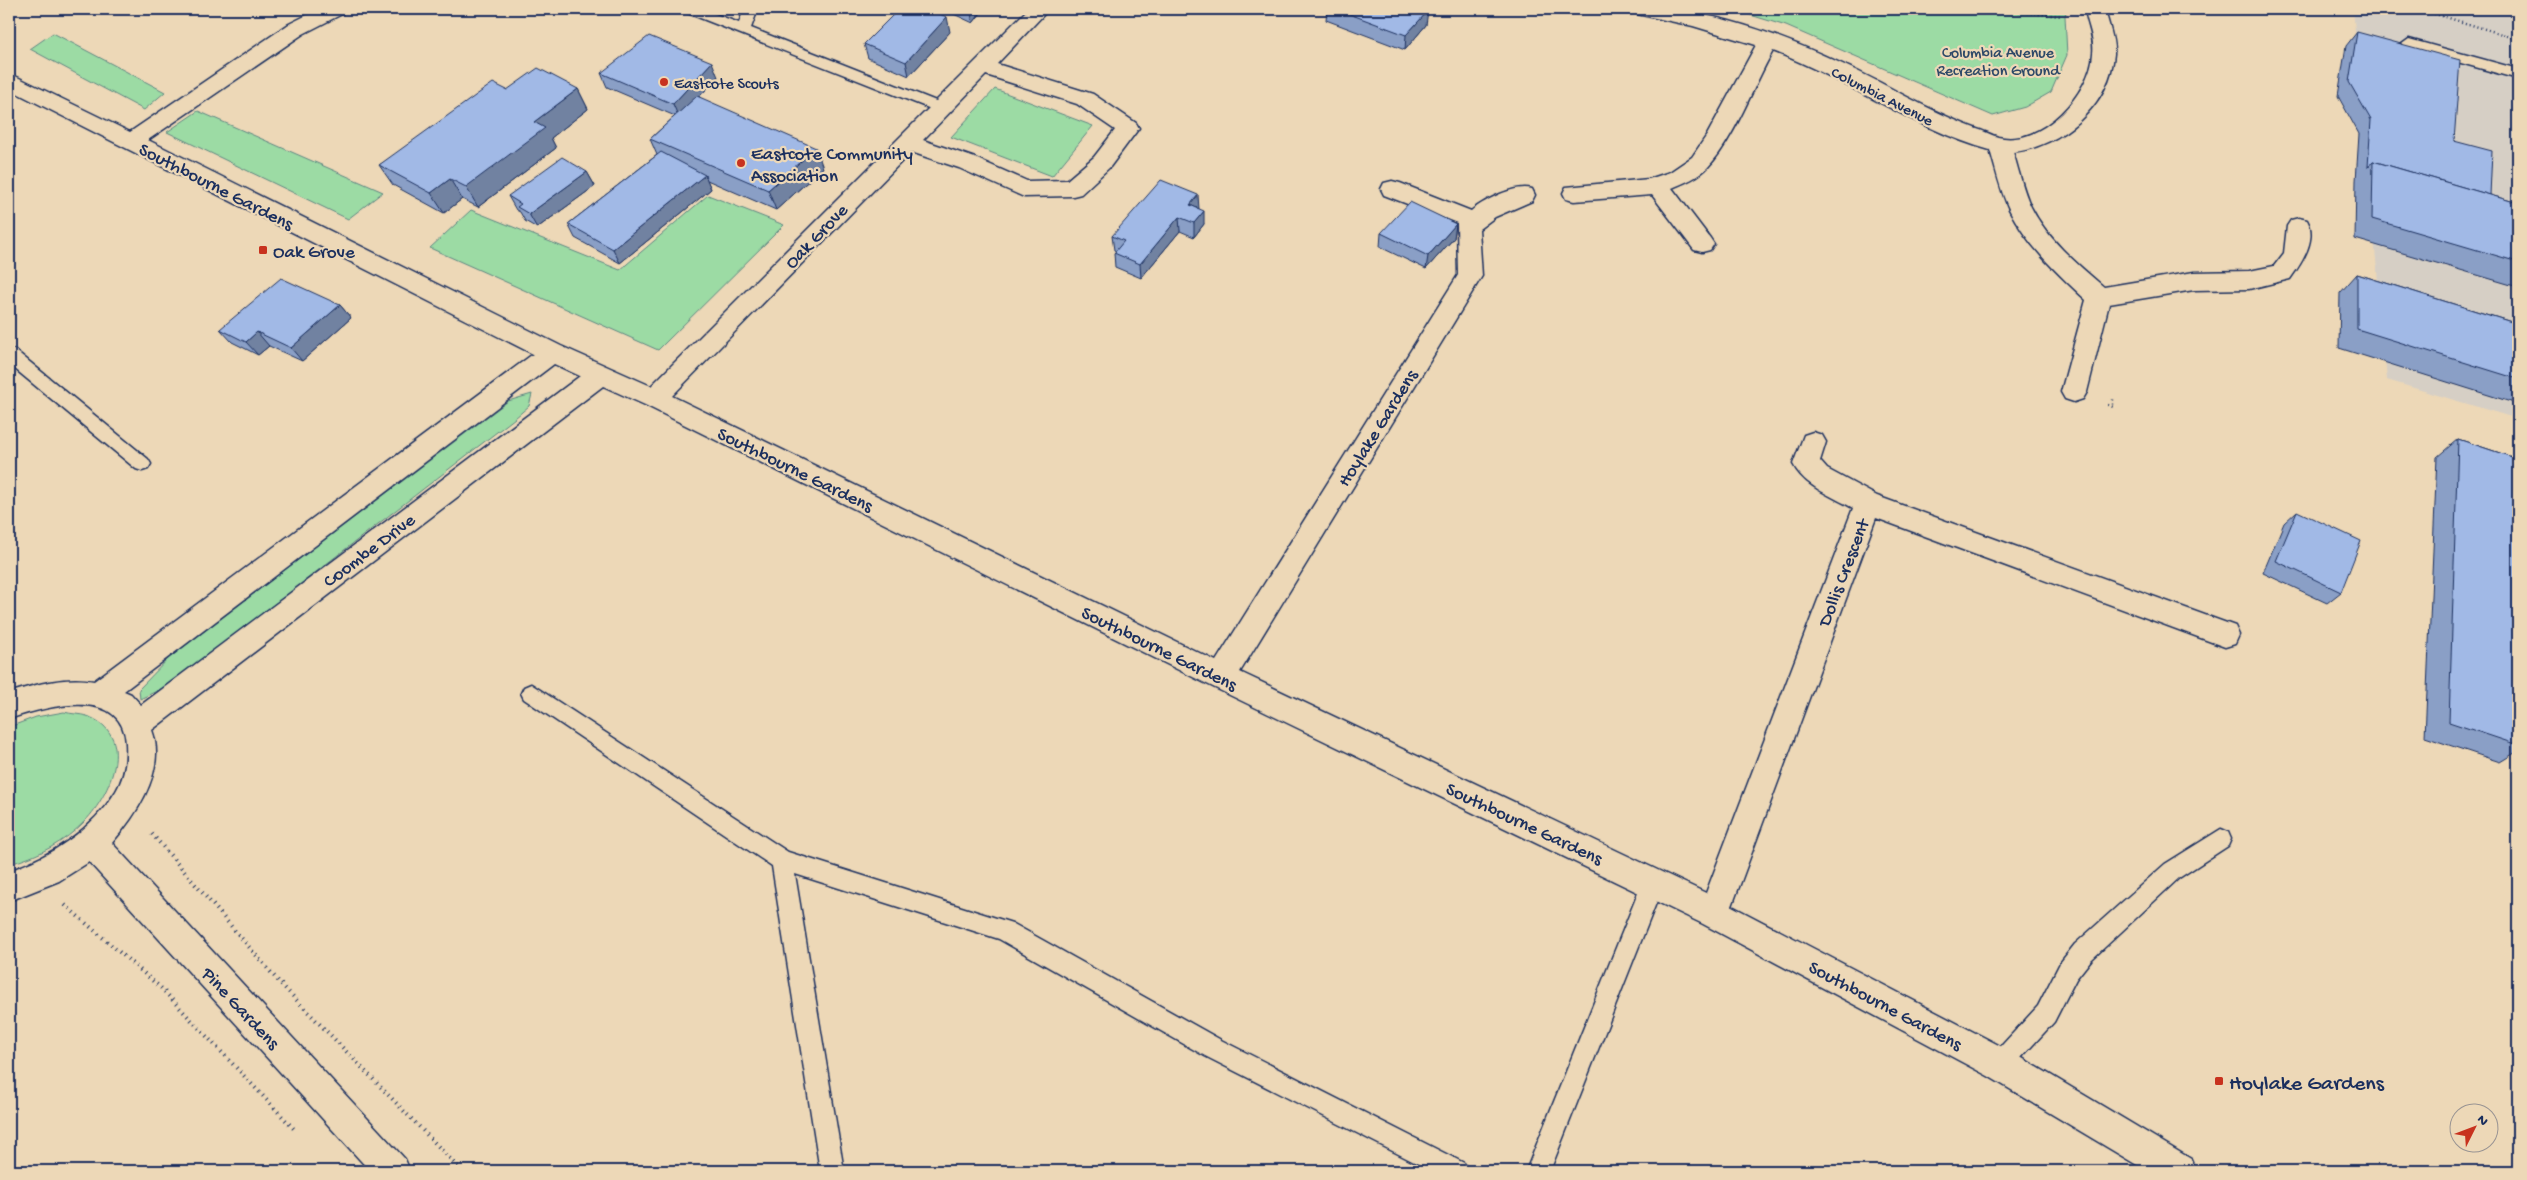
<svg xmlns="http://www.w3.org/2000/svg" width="2527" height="1180" viewBox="0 0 2527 1180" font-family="'Gochi Hand',sans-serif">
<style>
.built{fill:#d6cfc5}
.green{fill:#9cdba4;stroke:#5c8581}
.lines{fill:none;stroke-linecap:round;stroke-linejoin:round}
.lane-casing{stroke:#1b2f5e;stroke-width:3}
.street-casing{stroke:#1b2f5e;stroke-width:3}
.path-far1{stroke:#1b2f5e;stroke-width:2.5;stroke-dasharray:1 3;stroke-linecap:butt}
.path{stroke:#1b2f5e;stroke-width:4;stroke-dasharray:1 4.5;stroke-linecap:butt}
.lane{fill:#edd8b7;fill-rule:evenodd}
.street{fill:#edd8b7;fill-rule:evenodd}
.wall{fill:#8a9fc6;stroke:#1b2f5e}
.shaded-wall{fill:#7182a1;stroke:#1b2f5e}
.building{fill:#a1b9e6;stroke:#1b2f5e}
.poi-dot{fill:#c8321e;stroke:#edd8b7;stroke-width:2}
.labels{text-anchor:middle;stroke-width:4.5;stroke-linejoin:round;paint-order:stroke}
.far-park-label{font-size:16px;fill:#2e4968;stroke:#edd8b7}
.far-poi-label{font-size:16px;fill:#1b2f5e;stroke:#edd8b7;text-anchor:start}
.far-street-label{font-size:16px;fill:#1b2f5e;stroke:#edd8b7}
.poi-label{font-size:19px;fill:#1b2f5e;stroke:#edd8b7;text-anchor:start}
.street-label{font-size:19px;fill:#1b2f5e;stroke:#edd8b7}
.near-poi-label{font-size:22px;fill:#1b2f5e;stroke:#edd8b7;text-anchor:start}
</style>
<rect width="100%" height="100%" fill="#edd8b7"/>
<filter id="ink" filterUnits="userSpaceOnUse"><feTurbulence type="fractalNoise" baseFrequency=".02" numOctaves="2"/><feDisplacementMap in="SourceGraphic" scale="10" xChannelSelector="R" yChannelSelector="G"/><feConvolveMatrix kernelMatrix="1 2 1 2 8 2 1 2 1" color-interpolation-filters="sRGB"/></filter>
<g filter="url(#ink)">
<path class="built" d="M2353 9H2518V419L2387 380Z"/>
<g class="green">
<path d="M1731 9H2067L2065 16 2067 55 2051 92 2025 107 1993 116 1786 26Z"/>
<path d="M53 33 165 92 144 110 30 49Z"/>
<path d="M995 89 1093 126 1052 176 951 137Z"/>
<path d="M198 111 383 192 348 219 167 132Z"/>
<path d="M708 195 784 225 658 350 430 248 471 210 620 270Z"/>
<path d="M532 394 529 406 515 418 228 640 167 686 140 699 139 689 170 657 508 401Z"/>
<path d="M64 712C71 714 80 714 87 716 137 734 111 794 85 821 65 842 37 857 9 864V727L36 717Z"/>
</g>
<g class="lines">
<g class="lane-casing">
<g id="lane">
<path d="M683 9H702L739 23 744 9H758L751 28 946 105 948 108 941 113 936 111 685 12Z"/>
<path d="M2409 39 2518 69V79L2404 47 2402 44Z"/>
<path d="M9 349 15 350 148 459 151 464 148 469 142 471 136 469 9 364Z"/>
<path d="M531 684 788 852 1012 923 1221 1040 1464 1163 1468 1171H1432L1205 1056 999 939 795 874 844 1171H820L772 866 524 699 521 693 524 687Z"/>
<path d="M2221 829 2228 832 2231 839 2228 846 2179 878 2091 960 2076 979 2054 1022 2008 1072 2000 1075 1992 1072 1989 1064 1992 1056 2038 1006 2060 963 2075 944 2165 864Z"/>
<path d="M1653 873 1660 876 1664 883 1550 1171H1526L1642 883 1646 876Z"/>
</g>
</g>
<g class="street-casing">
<g id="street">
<path d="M319 9H345L342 14 303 34 148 140 561 346 651 386 1028 9H1049L997 64 1093 94 1136 123 1139 128 1110 167 1081 194 1073 196 1024 197 959 168 911 152 672 396 1216 661 1458 275 1457 223 1384 195 1381 189 1384 183 1392 181 1400 183 1471 211C1485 200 1515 184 1532 189L1535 195 1532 201 1495 217 1479 229 1482 276 1240 672 1706 893 1853 508C1832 496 1805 487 1793 464L1804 435 1813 432 1822 435 1826 442 1820 461 1827 469 1877 496 2235 626 2239 635 2235 644 2225 647 1876 518 1732 906 2012 1052 2191 1159 2196 1171H2147L1988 1076 1703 924 1211 686 645 405 603 386 152 730C167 770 137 814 112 843L405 1159 410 1171H370L89 862 59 881 9 901V871C51 856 92 830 116 791 125 776 127 760 126 743 122 685 44 707 9 719V693C36 684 65 676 94 681L533 354 9 89V73L130 132 289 24ZM986 75 1077 104 1115 130 1094 157 1067 180 1027 181 975 158 923 140ZM554 364 580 376 141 705 131 694 124 691Z"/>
<path d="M1634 9C1712 4 1812 47 1881 83 1912 100 1943 116 1977 129 1984 131 1991 135 1998 137 2041 148 2091 93 2093 53 2095 38 2087 24 2085 9H2105C2108 24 2115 39 2114 54 2110 105 2061 147 2013 152 2019 171 2023 190 2031 207 2047 239 2077 264 2104 287L2194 272 2249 271 2274 266 2284 253 2287 226 2291 220 2299 218 2307 220C2318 239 2301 264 2290 279L2249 289 2194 290 2109 304 2087 392 2083 399 2074 402 2065 399 2061 392 2086 300C2057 273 2027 245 2009 209 2000 190 1996 170 1990 150 1914 129 1847 79 1773 51 1753 86 1735 138 1708 167 1699 177 1684 183 1672 188L1710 238 1714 244 1710 250 1702 252 1694 250 1652 195 1574 201 1566 199 1563 193 1566 187 1649 179 1670 172 1692 157 1707 135 1756 45 1693 26 1637 14Z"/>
</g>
</g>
<g class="path-far1">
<path d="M1987 9 2061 16"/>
<path d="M2419 9 2518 39"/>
<path d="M2108 405 2113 407V399"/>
</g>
<g class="path">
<path d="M152 834 280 983 462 1171"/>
<path d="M65 905 161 988 295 1130"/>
</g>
<use href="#lane" class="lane"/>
<use href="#street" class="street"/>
</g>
<g class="wall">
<path d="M943 9H984L973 23Z"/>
<path d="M1327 9H1422L1426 25 1405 50 1326 20Z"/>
<path d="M950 32 909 76 868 58 864 44Z"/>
<path d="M2357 32 2454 141 2490 195 2518 203V287L2355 239 2356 181 2359 134 2338 96 2346 46Z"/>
<path d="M601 73 718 77 699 97 823 168 776 210 707 180 711 189 620 263 575 238 568 224 657 155 650 139 675 116 607 87Z"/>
<path d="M578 89 588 109 551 138 556 148 478 207 462 199 444 213 393 185 379 165 507 90Z"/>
<path d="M587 172 595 186 537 228 525 221 520 212 516 210 508 196Z"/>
<path d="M1199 209 1204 224 1194 237 1180 231 1141 278 1115 267 1114 253 1116 251 1114 250 1112 236Z"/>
<path d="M1456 224 1454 238 1426 269 1380 247 1381 233Z"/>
<path d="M2357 274 2518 324V428L2512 426 2513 404 2514 403 2339 348 2340 293Z"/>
<path d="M340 305 351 318 302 361 269 346 258 355 232 342 220 329Z"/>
<path d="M2458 439 2518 459V751L2500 762 2425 737 2437 457Z"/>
<path d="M2297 511 2341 592 2327 603 2263 573 2284 523Z"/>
</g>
<g class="shaded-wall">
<path d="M970 9H984L973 23Z"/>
<path d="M1428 11 1426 25 1405 50 1406 35Z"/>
<path d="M947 17 950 32 909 76 906 62Z"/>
<path d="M712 62 718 77 679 118 673 104Z"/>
<path d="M578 89 588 109 551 138 556 148 478 207 466 187 534 122Z"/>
<path d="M816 148 823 168 776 210 768 190Z"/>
<path d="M587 172 595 186 537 228 529 214Z"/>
<path d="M705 175 711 189 620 263 613 249Z"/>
<path d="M450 179 462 199 444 213 431 193Z"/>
<path d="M1198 195 1199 209 1190 205Z"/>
<path d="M1204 211V224L1194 237V223Z"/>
<path d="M1179 217 1180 231 1141 278 1140 264Z"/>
<path d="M1456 224 1454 238 1426 269 1428 256Z"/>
<path d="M340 305 351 318 302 361 291 348Z"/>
<path d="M257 332 269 346 258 355 246 342Z"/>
</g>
<g class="building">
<path d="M899 9H927L947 17 906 62 864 44Z"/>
<path d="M1336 9H1422L1428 11 1406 35Z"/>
<path d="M2357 32 2460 60 2454 141 2492 151 2490 195 2373 161 2368 167 2371 120 2349 82Z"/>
<path d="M649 36 712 62 673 104 601 73Z"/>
<path d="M538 68 578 89 534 122 545 128 466 187 450 179 431 193 379 165 493 83 507 90Z"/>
<path d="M697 96 816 148 768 190 650 139Z"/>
<path d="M661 152 705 175 613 249 568 224Z"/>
<path d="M562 157 587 172 529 214 517 207 521 204 508 196Z"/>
<path d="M2373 161 2518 203V262L2372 219Z"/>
<path d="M1161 180 1198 195 1190 205 1204 211 1194 223 1179 217 1140 264 1114 253 1124 241 1112 236Z"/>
<path d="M1410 202 1456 224 1428 256 1381 233Z"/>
<path d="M2357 274 2518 324V379L2357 329Z"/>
<path d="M281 278 340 305 291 348 257 332 246 342 220 329Z"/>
<path d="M2458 439 2518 459V745L2449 722Z"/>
<path d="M2297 511 2361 541 2341 592 2276 561Z"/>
</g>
</g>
<g class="poi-dot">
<circle cx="664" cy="82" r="5"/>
<circle cx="741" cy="163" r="5"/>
<rect x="258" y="245" width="10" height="10" rx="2.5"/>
<rect x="2214" y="1076" width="10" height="10" rx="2.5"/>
</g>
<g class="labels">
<g class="far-park-label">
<text x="1998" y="57">Columbia Avenue<tspan x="1998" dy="18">Recreation Ground</tspan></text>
</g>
<g class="far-poi-label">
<text x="674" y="88">Eastcote Scouts</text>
</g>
<g class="far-street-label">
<text transform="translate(1883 95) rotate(27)" y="6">Columbia Avenue</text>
</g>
<g class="poi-label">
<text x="751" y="159">Eastcote Community<tspan x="751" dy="22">Association</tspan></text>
<text x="273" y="257">Oak Grove</text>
</g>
<g class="street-label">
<text transform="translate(217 185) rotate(27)" y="7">Southbourne Gardens</text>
<text transform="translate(815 235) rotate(-46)" y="7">Oak Grove</text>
<text transform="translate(1376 427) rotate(-58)" y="7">Hoylake Gardens</text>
<text transform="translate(796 468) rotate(26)" y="7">Southbourne Gardens</text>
<text transform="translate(368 549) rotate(-37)" y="7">Coombe Drive</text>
<text transform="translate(1842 572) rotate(-69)" y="7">Dollis Crescent</text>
<text transform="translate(1160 647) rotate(26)" y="7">Southbourne Gardens</text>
<text transform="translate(1525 822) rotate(25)" y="7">Southbourne Gardens</text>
<text transform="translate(1886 1004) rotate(28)" y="7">Southbourne Gardens</text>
<text transform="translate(242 1007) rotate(47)" y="7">Pine Gardens</text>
</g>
<g class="near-poi-label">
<text x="2229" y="1089">Hoylake Gardens</text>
</g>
</g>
<rect width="2527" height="1180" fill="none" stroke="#edd8b7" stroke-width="30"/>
<rect x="15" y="15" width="2497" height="1150" fill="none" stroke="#1b2f5e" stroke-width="2" filter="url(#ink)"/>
<g transform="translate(2474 1128) rotate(48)"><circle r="24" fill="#edd8b7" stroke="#999493"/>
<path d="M0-4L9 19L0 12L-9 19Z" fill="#c8321e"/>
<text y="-8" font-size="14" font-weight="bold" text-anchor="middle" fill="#1b2f5e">N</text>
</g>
</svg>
